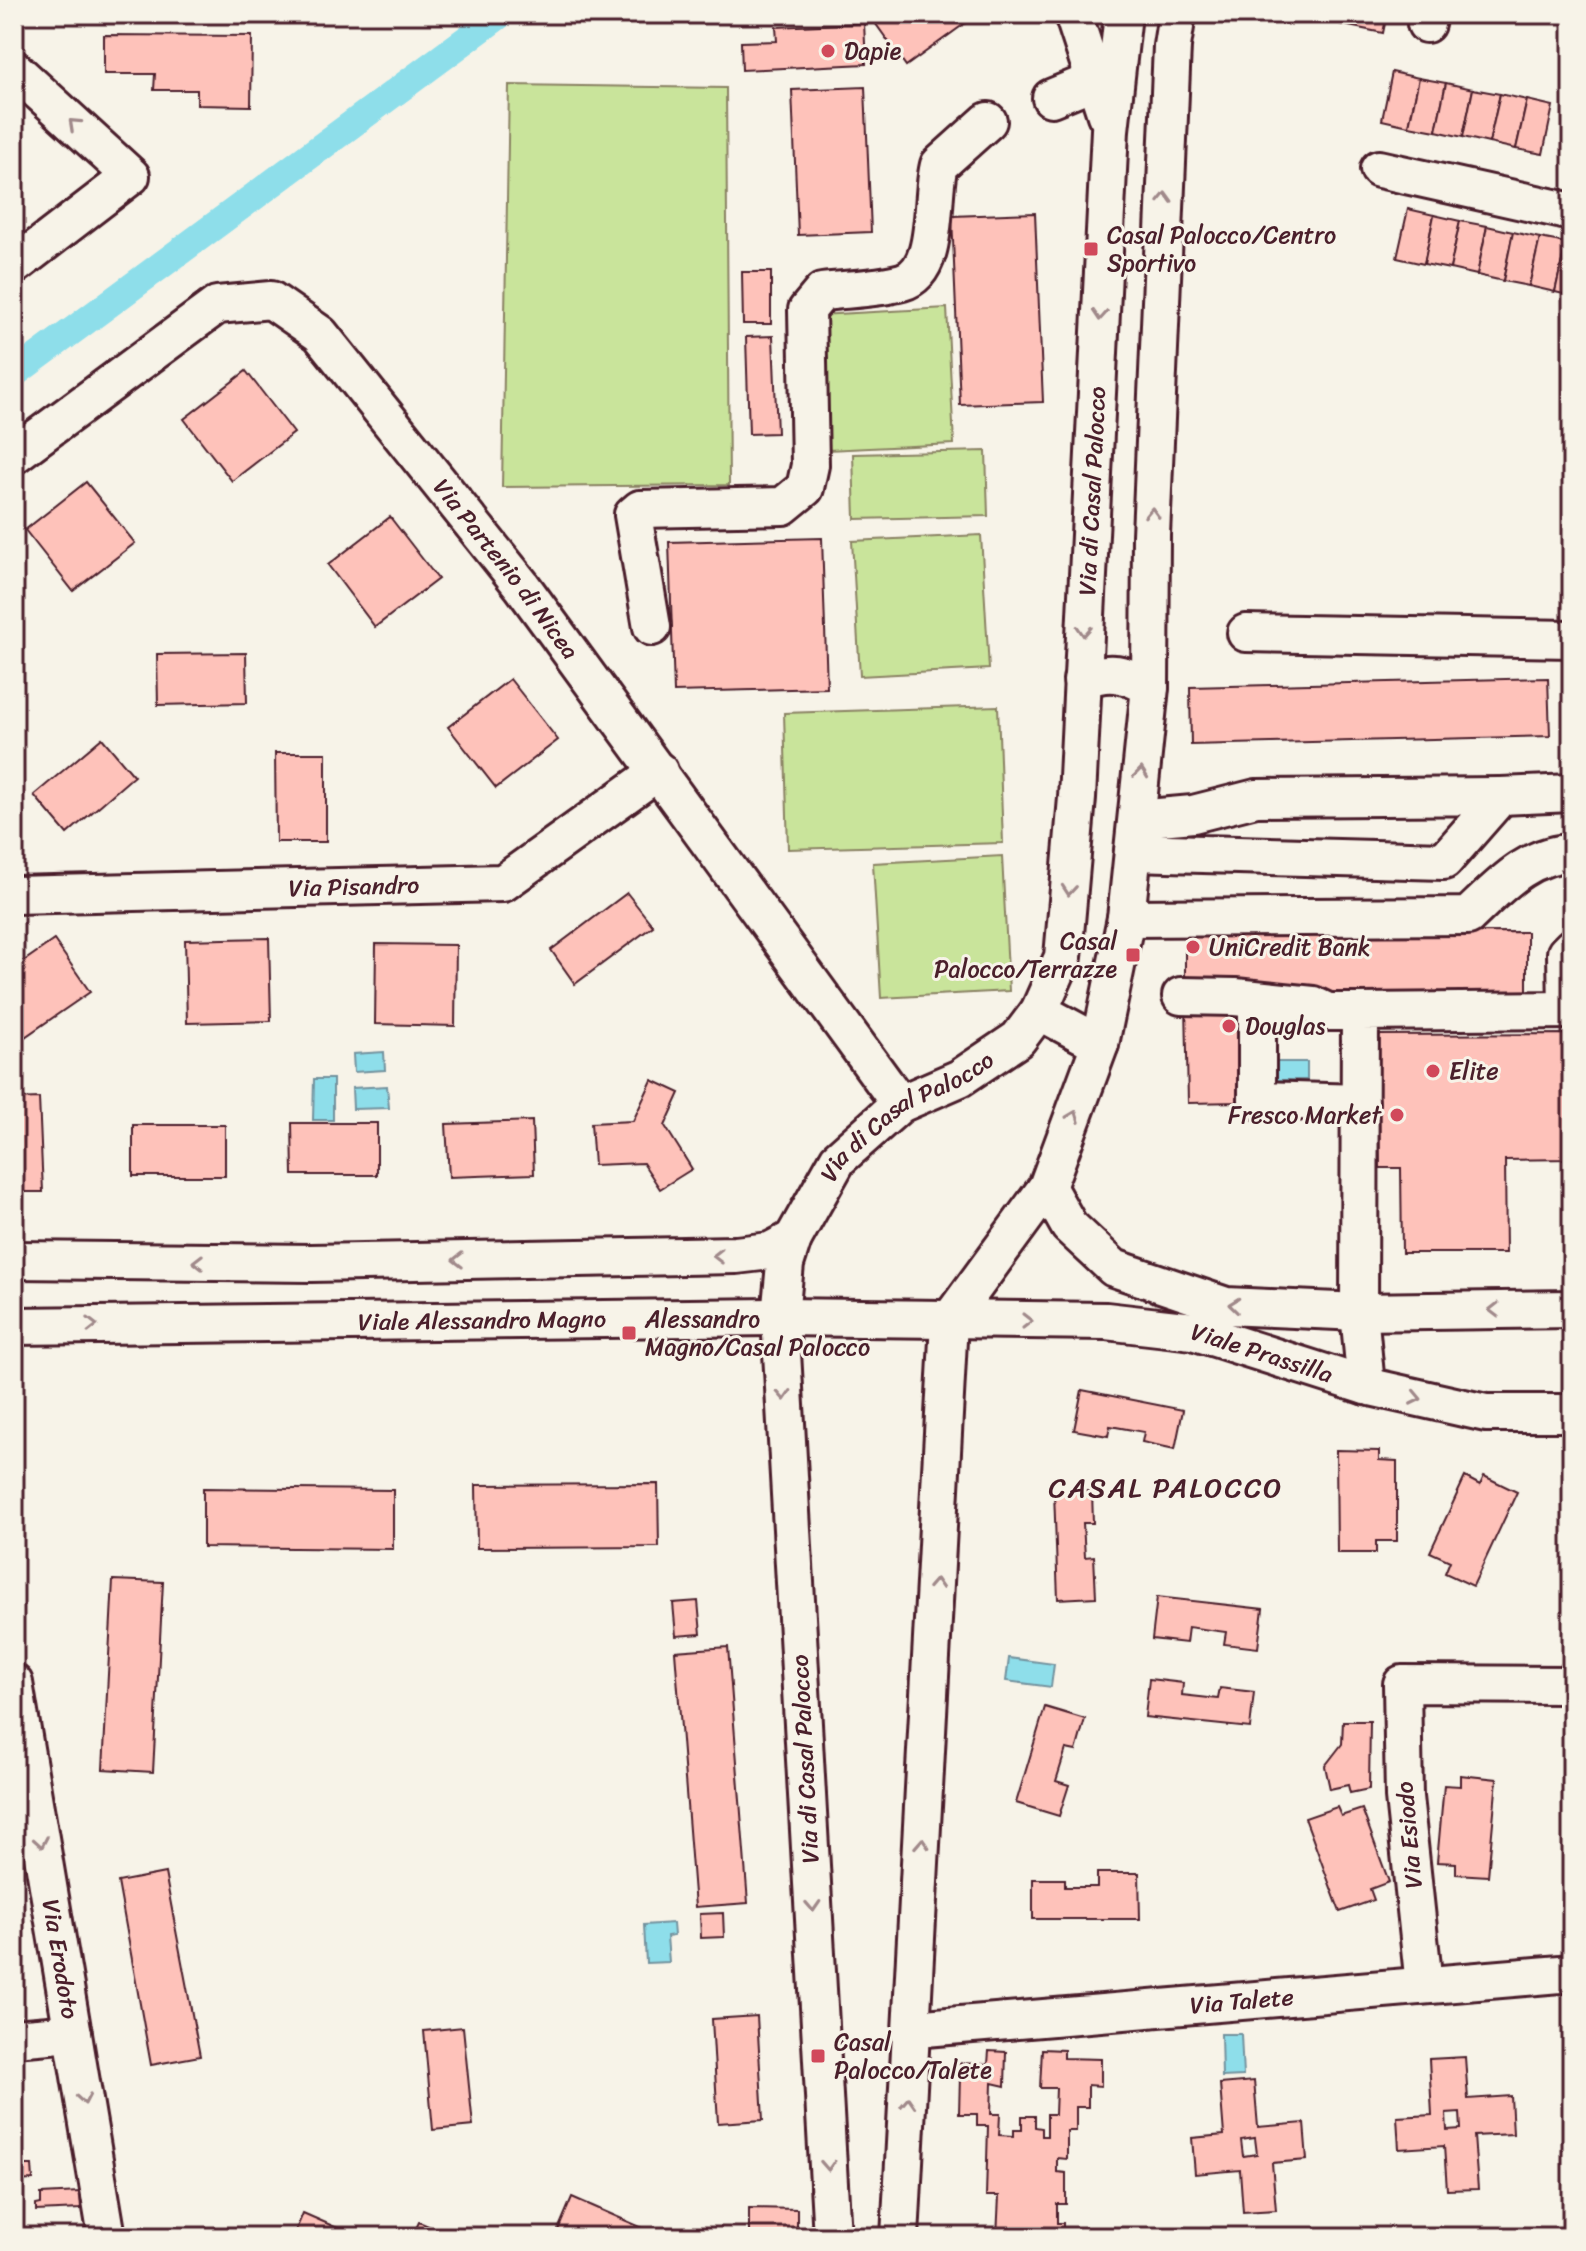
<svg xmlns="http://www.w3.org/2000/svg" width="1586" height="2251" viewBox="0 0 1586 2251" font-family="Sriracha,sans-serif">
<style>
.green{fill:#c9e49b;stroke:#8a8263;stroke-width:2}
.water{fill:#8edeea;stroke:#73929e;stroke-width:2}
.lines{fill:none;stroke-linecap:round;stroke-linejoin:round}
.canal{stroke:#8edeea;stroke-width:28}
.building{fill:#fec2ba;stroke:#4a1f2b;stroke-width:2;fill-rule:evenodd}
.minor-casing{stroke:#4a1f2b;stroke-width:42}
.minor{stroke:#f7f3e8;stroke-width:36}
.oneway{stroke:#a0898a}
.poi-dot{fill:#d1495b;stroke:#f7f3e8;stroke-width:3}
.labels{text-anchor:middle;stroke-width:6;stroke-linejoin:round;paint-order:stroke}
.poi-label{font-size:24px;fill:#4a1f2b;stroke:#f7f3e8;text-anchor:start}
.street-label{font-size:24px;fill:#4a1f2b;stroke:#f7f3e8}
.quarter-label{font-size:28px;letter-spacing:2px;fill:#4a1f2b;stroke:#f7f3e8}
</style>
<rect width="100%" height="100%" fill="#f7f3e8"/>
<filter id="ink" filterUnits="userSpaceOnUse"><feTurbulence type="fractalNoise" baseFrequency=".0125" numOctaves="2"/><feDisplacementMap in="SourceGraphic" scale="16" xChannelSelector="R" yChannelSelector="G"/><feConvolveMatrix kernelMatrix="1 2 1 2 8 2 1 2 1" color-interpolation-filters="sRGB"/></filter>
<g filter="url(#ink)">
<g class="green">
<path d="M509 85 726 88 729 485 502 487Z"/>
<path d="M947 308 954 444 827 450 818 315Z"/>
<path d="M986 451 988 516 855 519 853 454Z"/>
<path d="M981 535 989 669 860 676 852 541Z"/>
<path d="M998 706 1003 843 788 849 784 713Z"/>
<path d="M1002 856 1009 991 881 998 873 863Z"/>
</g>
<g class="water">
<path d="M384 1052 385 1070 354 1072 353 1054Z"/>
<rect x="1264" y="1062" width="43" height="18"/>
<path d="M314 1079H333V1120H313Z"/>
<path d="M387 1086 389 1108 353 1109 352 1088Z"/>
<path d="M1009 1658 1054 1664 1051 1687 1006 1681Z"/>
<path d="M673 1923 674 1935 667 1936 669 1962 646 1963 644 1925Z"/>
<path d="M1221 2034H1241L1243 2076 1222 2077Z"/>
</g>
<g class="lines">
<path class="canal" d="M14 374 501 14"/>
</g>
<g class="building">
<path d="M882 14H978L906 66 873 20Z"/>
<path d="M1331 14H1387L1383 33 1329 22Z"/>
<path d="M864 23 866 64 742 70 741 42 777 41 776 27Z"/>
<path d="M104 35 252 36 251 106 197 105V90H154L155 74H104Z"/>
<path d="M1392 72 1419 78 1409 126 1382 120Z"/>
<path d="M1419 78 1446 83 1436 131 1409 126Z"/>
<path d="M1446 83 1473 89 1463 137 1436 131Z"/>
<path d="M865 87 871 232 798 235 792 90Z"/>
<path d="M1473 89 1500 94 1489 143 1463 137Z"/>
<path d="M1500 94 1527 100 1516 149 1489 143Z"/>
<path d="M1527 100 1553 106 1543 154 1516 149Z"/>
<path d="M1408 209 1434 215 1424 264 1397 258Z"/>
<path d="M1035 213 1043 402 960 405 952 216Z"/>
<path d="M1434 215 1460 221 1450 269 1424 264Z"/>
<path d="M1460 221 1487 226 1477 275 1450 269Z"/>
<path d="M1487 226 1513 232 1503 281 1477 275Z"/>
<path d="M1513 232 1540 238 1529 286 1503 281Z"/>
<path d="M1540 238 1566 243 1555 292 1529 286Z"/>
<path d="M1566 243 1572 245V296L1555 292Z"/>
<path d="M742 272H771V324H743Z"/>
<path d="M773 336 777 433 749 434 746 337Z"/>
<path d="M246 371 294 433 232 481 184 419Z"/>
<path d="M86 482 135 543 73 591 25 530Z"/>
<path d="M390 517 438 579 375 627 328 565Z"/>
<path d="M822 538 827 688 674 692 669 542Z"/>
<path d="M246 653 247 703 158 705 157 654Z"/>
<path d="M1548 678 1550 736 1191 745 1190 687Z"/>
<path d="M510 679 558 740 496 788 448 727Z"/>
<path d="M102 738 134 776 67 834 34 795Z"/>
<path d="M275 753H326V842H276Z"/>
<rect x="1567" y="861" width="5" height="61"/>
<path d="M627 893 653 926 575 984 551 950Z"/>
<path d="M1527 932V992L1185 993V933Z"/>
<path d="M269 938 271 1021 187 1023 185 940Z"/>
<path d="M54 940 90 992 19 1041 14 1034V968Z"/>
<path d="M376 944 456 945 455 1026 375 1024Z"/>
<path d="M1239 1002 1241 1102 1188 1103 1186 1003Z"/>
<path d="M1572 1034V1159L1505 1160 1506 1253H1402L1401 1168H1380L1378 1035Z"/>
<path d="M652 1080 680 1093 665 1126 692 1169 660 1189 643 1163 594 1165 591 1123 633 1121Z"/>
<path d="M39 1098 43 1192H14V1099Z"/>
<path d="M532 1121 534 1174 449 1177 446 1124Z"/>
<path d="M292 1123H377V1175H293Z"/>
<rect x="133" y="1125" width="92" height="51"/>
<path d="M1082 1390 1183 1410 1175 1449 1142 1442 1144 1432 1110 1426 1108 1436 1074 1430Z"/>
<path d="M1336 1450 1379 1451V1460L1397 1461V1541H1376V1553H1337Z"/>
<path d="M1484 1476 1517 1492 1473 1586 1445 1573 1450 1561 1430 1552 1465 1477 1480 1485Z"/>
<path d="M658 1484 659 1547 477 1548 476 1485Z"/>
<path d="M203 1488 393 1490V1549L203 1547Z"/>
<path d="M1092 1491 1093 1523H1083L1085 1557 1094 1556 1096 1597 1058 1599 1054 1492Z"/>
<path d="M113 1580 163 1582 153 1772 103 1769Z"/>
<path d="M1157 1597 1263 1609 1258 1648 1224 1644 1226 1632 1188 1627 1186 1643 1152 1639Z"/>
<path d="M698 1601 701 1634 676 1636 673 1603Z"/>
<path d="M728 1647 748 1903 695 1907 675 1651Z"/>
<path d="M1149 1679 1183 1683 1182 1695 1218 1699 1220 1688 1254 1692 1250 1728 1145 1717Z"/>
<path d="M1045 1707 1085 1719 1076 1751 1066 1749 1056 1781 1069 1785 1059 1816 1016 1803Z"/>
<path d="M1343 1721H1370L1369 1789 1350 1793 1348 1785 1330 1789 1325 1766 1342 1744Z"/>
<path d="M1460 1775 1497 1779 1488 1876 1456 1874V1863L1437 1862 1444 1785 1460 1786Z"/>
<path d="M1337 1807 1341 1816 1362 1809 1389 1882 1370 1889 1374 1900 1340 1912 1305 1818Z"/>
<path d="M165 1873 200 2056 151 2065 118 1882Z"/>
<path d="M1097 1873H1139L1140 1919H1033V1879H1065V1887H1097Z"/>
<path d="M723 1913 724 1937 701 1938 700 1914Z"/>
<path d="M757 2016 763 2120 718 2123 712 2019Z"/>
<path d="M463 2027 473 2126 433 2130 424 2031Z"/>
<path d="M1042 2049 1064 2050V2058L1101 2059V2086L1088 2085V2107H1076V2131H1067V2159L1057 2158V2172L1066 2173V2204H1057V2223H1063V2237H997L999 2196H986L988 2126H977V2114H959L960 2076H952V2063L988 2064 989 2051 1006 2052 1005 2086 992 2083 991 2114H1000L999 2135 1014 2136V2130H1022V2116H1035V2127L1042 2128V2136H1047V2114H1055L1056 2088H1040Z"/>
<path d="M1465 2057 1468 2099 1511 2096 1513 2134 1474 2136 1478 2189 1447 2190 1444 2146 1399 2149 1397 2117 1432 2115 1429 2059ZM1460 2113 1461 2129 1447 2130 1446 2114Z"/>
<path d="M18 2079 21 2127 14 2128V2080Z"/>
<path d="M1254 2081 1258 2127 1304 2123 1307 2160 1272 2163 1276 2210 1243 2212 1240 2170 1195 2174 1192 2138 1224 2135 1220 2084ZM1255 2138 1257 2154 1243 2156 1241 2140Z"/>
<path d="M14 2165H32L33 2180 14 2181Z"/>
<path d="M80 2192 81 2209 36 2211V2205L41 2204V2194Z"/>
<path d="M572 2197 663 2237H555Z"/>
<path d="M749 2208 797 2209V2237H749Z"/>
<path d="M303 2213 358 2237H293Z"/>
<path d="M419 2222 454 2237H412Z"/>
</g>
<g class="lines">
<g class="minor-casing">
<g id="minor">
<path d="M1073 14 1106 115"/>
<path d="M1426 24 1428 14"/>
<path d="M14 69 131 176 14 266"/>
<path d="M1051 98 1095 80"/>
<path d="M1379 169 1572 212"/>
<path id="s1" d="M14 455 217 305 271 300 320 334 522 586 900 1104"/>
<path d="M652 627 633 515 640 509 783 506 805 488 810 465 807 310 822 292C848 289 877 289 902 282 941 271 930 197 939 165L988 121"/>
<path d="M1246 633 1572 639"/>
<path d="M1082 680C1110 669 1124 673 1150 687"/>
<path d="M1501 796 1572 793"/>
<path d="M1133 852 1444 861 1501 796 1256 798 1193 814 1137 819"/>
<path id="s2" d="M14 895 503 883 659 771"/>
<path d="M1126 918 1468 916C1497 889 1528 853 1572 853"/>
<path d="M1181 996 1235 997 1313 1005 1328 1012H1360"/>
<path d="M1257 1000V1100L1360 1103"/>
<path d="M1567 1010 1566 953 1572 947"/>
<path d="M1039 1011 1100 1044"/>
<path d="M1047 1187 1069 1226 1114 1268 1226 1306 1359 1312 1572 1309"/>
<path d="M14 1260 311 1263 736 1255 770 1251 793 1239"/>
<path id="s3" d="M14 1326 780 1317 1106 1321 1193 1331 1366 1386 1486 1413H1572"/>
<path d="M1366 1386 1359 1312 1360 1012 1572 1010"/>
<path id="s4" d="M14 1683 107 2237"/>
<path d="M1424 1985 1404 1797 1402 1684 1572 1685"/>
<path id="s5" d="M913 2029 1572 1973"/>
<path d="M14 2038 73 2033"/>
<path id="s6" d="M832 2237 780 1317 785 1264 793 1239 838 1159 900 1104 960 1078 1018 1039 1039 1011 1063 957 1077 798 1110 130 1123 14"/>
<path d="M900 2237 949 1321 1047 1187 1100 1044 1126 918 1150 687 1151 535 1172 46 1177 14"/>
</g>
</g>
<use href="#minor" class="minor"/>
</g>
<defs><path id="oneway-chevron" d="M-2-3.5L2.5 0L-2 3.5" fill="none" stroke-width="1.6" stroke-linecap="round" stroke-linejoin="round" transform="scale(2)"/></defs>
<g class="oneway">
<use href="#oneway-chevron" transform="translate(74 124) rotate(-137)"/>
<use href="#oneway-chevron" transform="translate(1165 198) rotate(-88)"/>
<use href="#oneway-chevron" transform="translate(1100 315) rotate(94)"/>
<use href="#oneway-chevron" transform="translate(1152 513) rotate(-88)"/>
<use href="#oneway-chevron" transform="translate(1084 631) rotate(93)"/>
<use href="#oneway-chevron" transform="translate(1141 773) rotate(-84)"/>
<use href="#oneway-chevron" transform="translate(1069 890) rotate(95)"/>
<use href="#oneway-chevron" transform="translate(1074 1116) rotate(-69)"/>
<use href="#oneway-chevron" transform="translate(718 1256) rotate(179)"/>
<use href="#oneway-chevron" transform="translate(458 1260) rotate(179)"/>
<use href="#oneway-chevron" transform="translate(198 1262) rotate(-179)"/>
<use href="#oneway-chevron" transform="translate(1234 1305) rotate(-174)"/>
<use href="#oneway-chevron" transform="translate(1494 1310) rotate(179)"/>
<use href="#oneway-chevron" transform="translate(1027 1321)"/>
<use href="#oneway-chevron" transform="translate(92 1325) rotate(-1)"/>
<use href="#oneway-chevron" transform="translate(784 1395) rotate(87)"/>
<use href="#oneway-chevron" transform="translate(1416 1398) rotate(12)"/>
<use href="#oneway-chevron" transform="translate(936 1584) rotate(-87)"/>
<use href="#oneway-chevron" transform="translate(41 1842) rotate(80)"/>
<use href="#oneway-chevron" transform="translate(922 1844) rotate(-87)"/>
<use href="#oneway-chevron" transform="translate(813 1906) rotate(87)"/>
<use href="#oneway-chevron" transform="translate(84 2099) rotate(80)"/>
<use href="#oneway-chevron" transform="translate(908 2103) rotate(-87)"/>
<use href="#oneway-chevron" transform="translate(828 2165) rotate(87)"/>
</g>
</g>
<g class="poi-dot">
<circle cx="828" cy="51" r="8"/>
<rect x="1083" y="241" width="16" height="16" rx="4"/>
<circle cx="1193" cy="947" r="8"/>
<rect x="1125" y="947" width="16" height="16" rx="4"/>
<circle cx="1229" cy="1026" r="8"/>
<circle cx="1433" cy="1071" r="8"/>
<circle cx="1397" cy="1115" r="8"/>
<rect x="621" y="1325" width="16" height="16" rx="4"/>
<rect x="810" y="2048" width="16" height="16" rx="4"/>
</g>
<g class="labels">
<g class="poi-label">
<text x="844" y="59">Dapie</text>
<text x="1107" y="243">Casal Palocco/Centro<tspan x="1107" dy="28">Sportivo</tspan></text>
<text x="1117" y="949" text-anchor="end">Casal<tspan x="1117" dy="28">Palocco/Terrazze</tspan></text>
<text x="1209" y="955">UniCredit Bank</text>
<text x="1245" y="1034">Douglas</text>
<text x="1449" y="1079">Elite</text>
<text x="1381" y="1123" text-anchor="end">Fresco Market</text>
<text x="645" y="1327">Alessandro<tspan x="645" dy="28">Magno/Casal Palocco</tspan></text>
<text x="834" y="2050">Casal<tspan x="834" dy="28">Palocco/Talete</tspan></text>
</g>
<g class="street-label">
<text dy="8" stroke="none"><textPath href="#s6" startOffset="1872">Via di Casal Palocco</textPath></text>
<text dy="8" stroke="none"><textPath href="#s1" startOffset="666">Via Partenio di Nicea</textPath></text>
<text dy="8" stroke="none"><textPath href="#s2" startOffset="340">Via Pisandro</textPath></text>
<text dy="8" stroke="none"><textPath href="#s6" startOffset="1174">Via di Casal Palocco</textPath></text>
<text dy="8" stroke="none"><textPath href="#s3" startOffset="468">Viale Alessandro Magno</textPath></text>
<text dy="8" stroke="none"><textPath href="#s3" startOffset="1252">Viale Prassilla</textPath></text>
<text transform="translate(805 1759) rotate(-93)" y="8">Via di Casal Palocco</text>
<text transform="translate(1409 1835) rotate(-95)" y="8">Via Esiodo</text>
<text dy="8" stroke="none"><textPath href="#s4" startOffset="280">Via Erodoto</textPath></text>
<text dy="8" stroke="none"><textPath href="#s5" startOffset="330">Via Talete</textPath></text>
</g>
<g class="quarter-label">
<text x="1166" y="1497">CASAL PALOCCO</text>
</g>
</g>
<rect width="1586" height="2251" fill="none" stroke="#f7f3e8" stroke-width="48"/>
<rect x="24" y="24" width="1538" height="2203" fill="none" stroke="#4a1f2b" stroke-width="3" filter="url(#ink)"/>
</svg>
